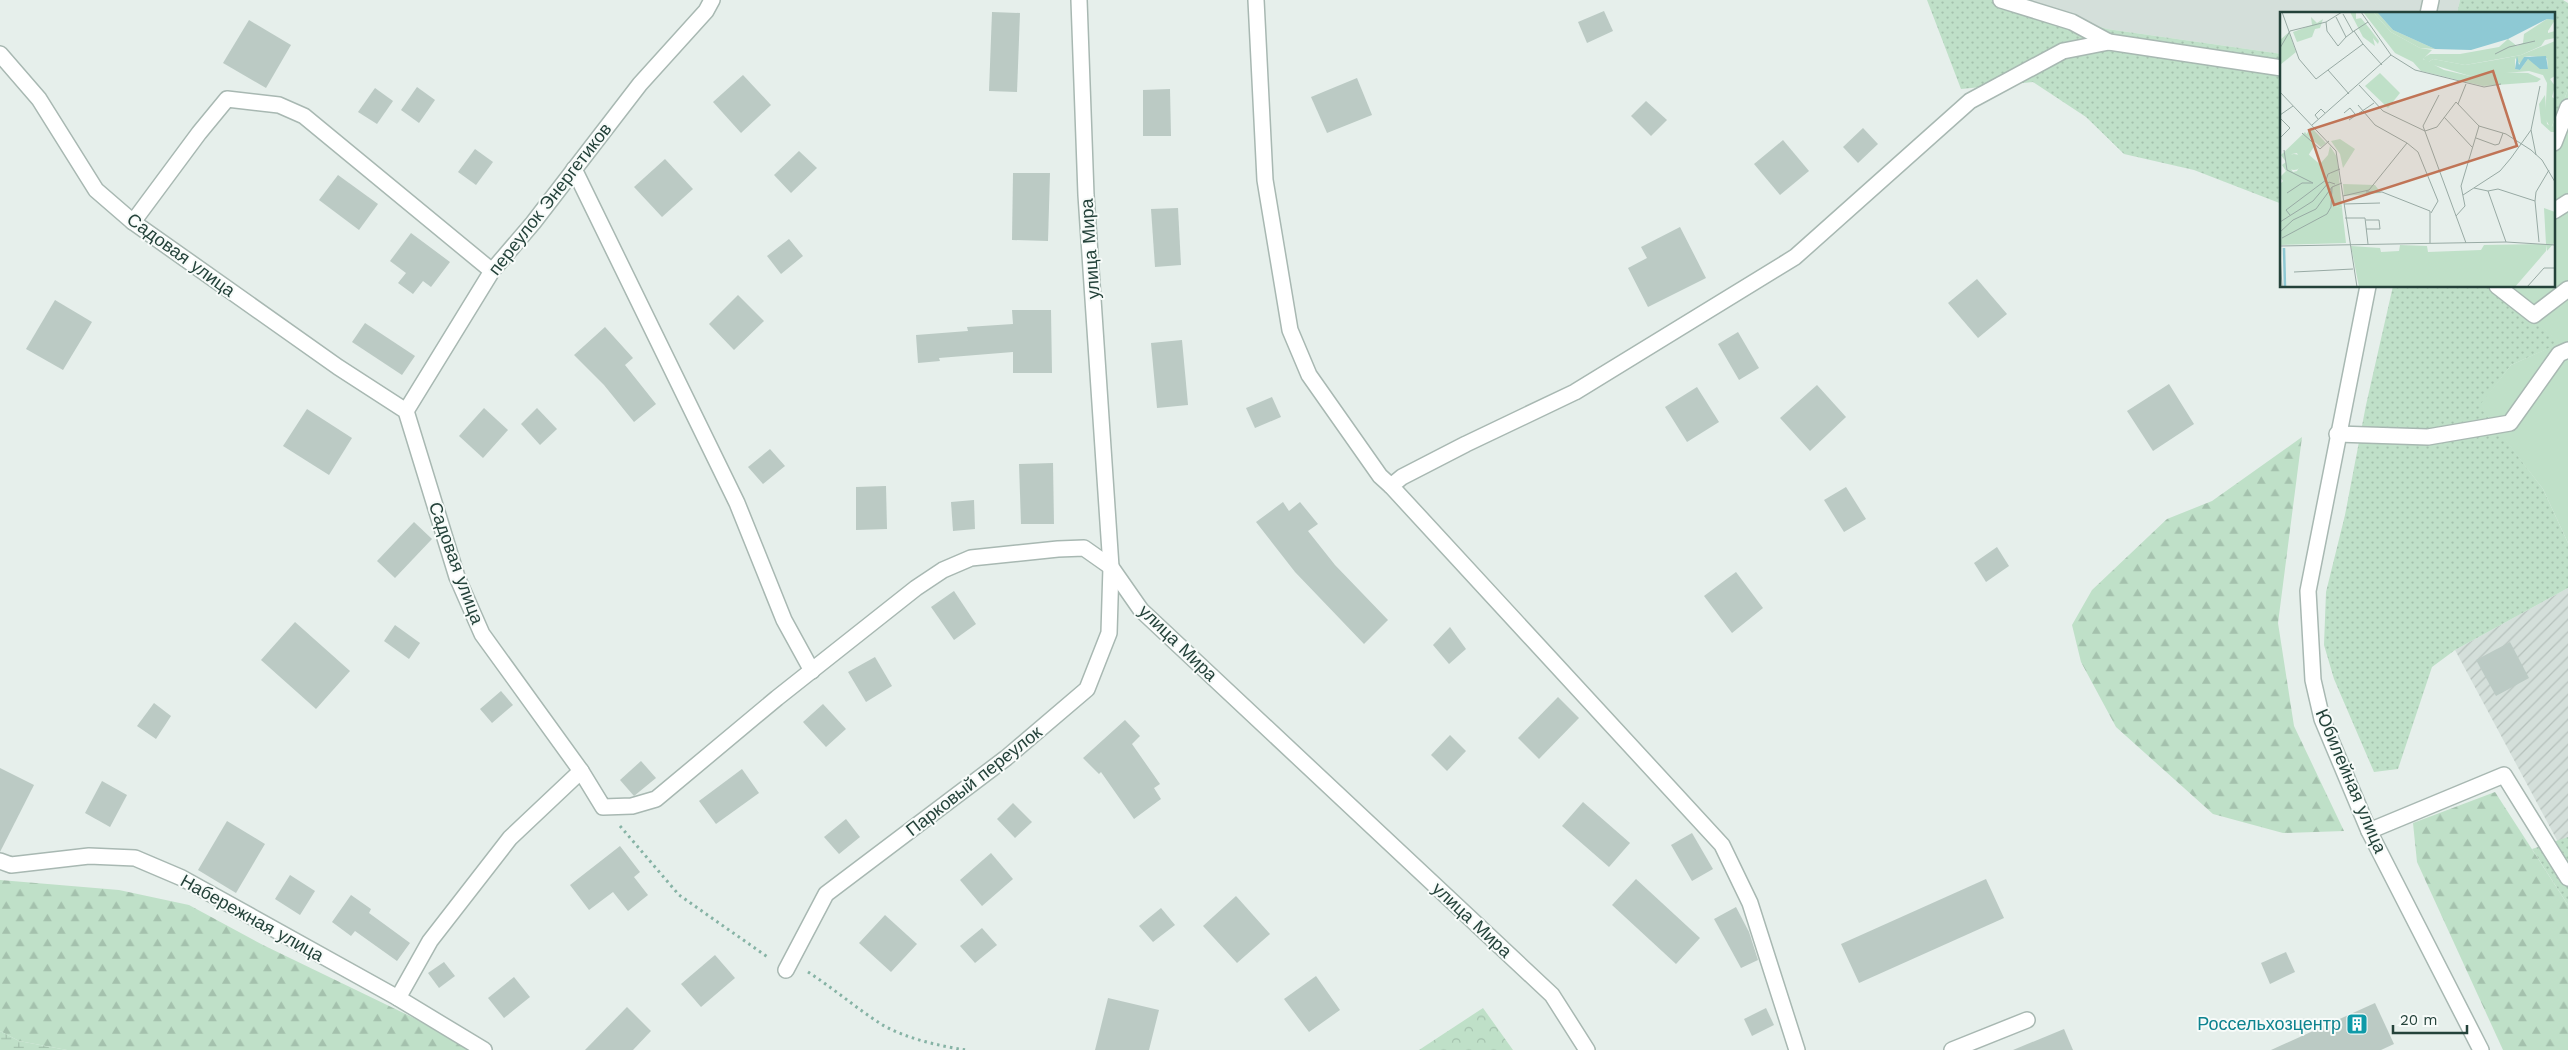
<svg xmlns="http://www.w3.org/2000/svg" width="2568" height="1050" viewBox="0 0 2568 1050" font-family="'Work Sans',sans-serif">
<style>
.built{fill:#d4dfda}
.industrial{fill:url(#industrial-furrows)}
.grass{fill:url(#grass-dots)}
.forest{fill:url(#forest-firs)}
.wetland{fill:url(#wetland-marsh)}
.park{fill:url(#park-crowns)}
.garden{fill:#bfe0c8}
.building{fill:#bbcac4}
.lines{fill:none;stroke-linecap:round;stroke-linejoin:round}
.service-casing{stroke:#a8b8b2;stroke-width:18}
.minor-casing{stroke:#a8b8b2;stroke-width:18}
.tertiary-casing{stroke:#a8b8b2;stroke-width:18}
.path{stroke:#86b3a5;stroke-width:3;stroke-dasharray:2.5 4;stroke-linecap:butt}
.service{stroke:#fff;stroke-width:15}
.minor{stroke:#fff;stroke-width:15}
.tertiary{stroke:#fff;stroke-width:15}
.labels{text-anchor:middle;stroke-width:4;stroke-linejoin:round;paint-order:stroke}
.street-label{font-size:18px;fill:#24423a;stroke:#f7fbf9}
.culture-label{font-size:18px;fill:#0d838f;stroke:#f7fbf9;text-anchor:end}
.inset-river{fill:none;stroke:#8ec9d4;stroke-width:2.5}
.inset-road{fill:none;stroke:#98aaa4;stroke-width:1}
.view{fill:#c07456;fill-opacity:0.15;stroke:#c07456;stroke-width:2.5}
.inset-edge{fill:none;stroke:#24423a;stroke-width:2.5}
</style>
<defs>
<pattern id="industrial-furrows" width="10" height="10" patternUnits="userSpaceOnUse" patternTransform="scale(1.25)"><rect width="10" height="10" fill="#d4dfda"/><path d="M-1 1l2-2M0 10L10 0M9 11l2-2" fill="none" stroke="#b6c1bc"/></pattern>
<pattern id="grass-dots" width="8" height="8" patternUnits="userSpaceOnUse" patternTransform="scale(1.25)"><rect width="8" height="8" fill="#bfe0c8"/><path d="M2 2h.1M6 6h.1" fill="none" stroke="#a4c1ad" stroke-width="1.8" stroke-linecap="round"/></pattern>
<pattern id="forest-firs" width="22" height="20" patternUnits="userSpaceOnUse" patternTransform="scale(1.25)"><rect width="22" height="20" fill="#bfe0c8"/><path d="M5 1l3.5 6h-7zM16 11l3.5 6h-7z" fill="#a4c1ad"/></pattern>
<pattern id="wetland-marsh" width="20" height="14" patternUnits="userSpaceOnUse" patternTransform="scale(1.25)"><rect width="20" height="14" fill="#bfe0c8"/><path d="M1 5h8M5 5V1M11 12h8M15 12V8" fill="none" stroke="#a4c1ad"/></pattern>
<pattern id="park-crowns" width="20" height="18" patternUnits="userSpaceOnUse" patternTransform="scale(1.25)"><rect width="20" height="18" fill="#bfe0c8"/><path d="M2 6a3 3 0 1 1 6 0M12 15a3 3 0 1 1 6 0" fill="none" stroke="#a4c1ad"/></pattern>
</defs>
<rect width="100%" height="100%" fill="#e6efeb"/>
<path class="built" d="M2015 0H2460L2457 14H2282V54L2107 29Z"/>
<path class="industrial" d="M2568 588V837L2558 842 2455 650Z"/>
<g class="grass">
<path d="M1927 0H2015L2107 29 2282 54V204L2194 170 2124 154 2086 117 2033 82 1961 89Z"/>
<path d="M2460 0H2563L2568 3V89L2554 128V14H2457Z"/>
<path d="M2393 286H2492L2561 343 2511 365 2480 406 2543 489 2568 543V588L2455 650 2432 667 2398 769 2374 772 2334 679 2324 645 2326 592 2345 515 2366 405Z"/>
<path d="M2568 837V905L2532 849Z"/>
</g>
<g class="forest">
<path d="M2302 437 2278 623 2294 726 2344 831 2283 833 2213 814 2116 727 2081 662 2072 625 2092 590 2167 519 2212 501Z"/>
<path d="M2495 792 2568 905V1050H2503L2417 862 2413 823Z"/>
<path d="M0 880 119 890 189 905 263 945 416 1019 468 1050H67L19 1041 0 1031Z"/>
</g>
<path class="wetland" d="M0 1031 19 1041 67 1050H0Z"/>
<path class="park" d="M1483 1008 1513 1050H1419Z"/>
<path class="garden" d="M2568 89V543L2543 489 2479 406 2511 365 2560 343 2492 286H2554V128Z"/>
<g class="building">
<path d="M1604 11 1613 31 1587 43 1578 22Z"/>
<path d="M992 12 1020 13 1017 92 989 91Z"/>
<path d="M249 20 291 45 266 88 223 63Z"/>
<path d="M743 75 771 105 741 133 713 102Z"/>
<path d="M1357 78 1372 115 1327 133 1311 97Z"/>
<path d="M417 87 435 100 419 123 401 110Z"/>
<path d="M375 88 393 101 377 124 358 112Z"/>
<path d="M1170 89 1171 136H1143V90Z"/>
<path d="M1646 101 1667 120 1651 136 1631 116Z"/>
<path d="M1863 128 1878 144 1858 163 1843 147Z"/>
<path d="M1783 140 1809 171 1780 195 1754 164Z"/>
<path d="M475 149 493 162 476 185 458 172Z"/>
<path d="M799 151 817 168 791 193 774 175Z"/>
<path d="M665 159 693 189 662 217 634 187Z"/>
<path d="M1013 173H1050L1048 241 1012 240Z"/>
<path d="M338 175 378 204 359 230 319 200Z"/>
<path d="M1178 208 1181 265 1155 267 1151 209Z"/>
<path d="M1680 227 1706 278 1648 307 1628 268 1647 258 1641 247Z"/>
<path d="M411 233 450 262 431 287 423 281 413 294 398 283 406 273 390 261Z"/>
<path d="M789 239 803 256 781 274 767 256Z"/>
<path d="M1977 279 2007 314 1978 338 1948 303Z"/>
<path d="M738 295 764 321 734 350 709 324Z"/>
<path d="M55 300 92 322 63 370 26 349Z"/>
<path d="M1012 310H1051L1052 373H1013V352L939 358 940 361 918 363 916 335 968 331 967 327 1013 324Z"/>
<path d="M365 323 415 356 402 375 352 342Z"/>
<path d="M605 327 633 358 625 365 656 404 634 422 604 385 574 355Z"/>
<path d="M1738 332 1759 368 1739 380 1718 344Z"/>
<path d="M1182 340 1188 405 1157 408 1151 343Z"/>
<path d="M2169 384 2194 424 2153 451 2127 411Z"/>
<path d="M1817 385 1846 417 1810 451 1780 418Z"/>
<path d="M1697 387 1719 422 1687 442 1665 407Z"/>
<path d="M1272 397 1281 417 1255 428 1246 408Z"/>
<path d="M484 408 508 430 483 458 459 436Z"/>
<path d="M537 408 557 429 540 445 521 424Z"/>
<path d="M307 409 352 438 329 475 283 446Z"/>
<path d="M770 449 785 466 763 484 748 467Z"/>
<path d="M1053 463 1054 524H1021L1019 464Z"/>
<path d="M886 486 887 529 856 530V487Z"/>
<path d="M1846 487 1866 519 1844 532 1824 500Z"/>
<path d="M974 500 975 529 953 531 951 502Z"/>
<path d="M1283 502 1289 511 1300 502 1318 524 1308 531 1335 565 1388 620 1364 644 1295 572 1256 522Z"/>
<path d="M414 522 432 539 395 578 377 561Z"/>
<path d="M1997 547 2009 566 1986 582 1974 563Z"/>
<path d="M1736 572 1763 608 1732 633 1704 596Z"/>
<path d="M954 591 976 624 954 640 931 607Z"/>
<path d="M295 622 350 671 316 709 261 660Z"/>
<path d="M395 625 420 643 409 659 384 641Z"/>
<path d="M1450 627 1466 649 1449 664 1433 645Z"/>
<path d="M2510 642 2529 678 2496 696 2476 660Z"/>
<path d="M875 657 892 686 866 702 848 672Z"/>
<path d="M501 691 513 705 492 723 480 709Z"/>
<path d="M1558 697 1579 718 1539 759 1518 738Z"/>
<path d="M154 703 171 716 156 739 137 726Z"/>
<path d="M823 704 846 729 826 747 803 722Z"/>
<path d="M1125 720 1140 736 1132 744 1160 784 1154 788 1161 799 1134 819 1101 772 1099 774 1083 758Z"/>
<path d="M1450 735 1466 751 1447 771 1431 755Z"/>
<path d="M641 761 656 778 634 796 620 780Z"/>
<path d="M0 768 34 785 0 852Z"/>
<path d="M742 769 759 793 716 824 699 801Z"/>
<path d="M102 781 127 795 110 827 85 813Z"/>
<path d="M1583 802 1630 843 1609 867 1562 826Z"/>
<path d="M1013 803 1032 822 1015 838 997 819Z"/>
<path d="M846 819 860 837 839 854 824 837Z"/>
<path d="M227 821 265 844 236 893 198 870Z"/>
<path d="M1692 833 1713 869 1692 881 1671 845Z"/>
<path d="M620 846 640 872 634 877 648 895 628 911 613 892 589 910 570 885Z"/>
<path d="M991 853 1013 879 982 906 960 880Z"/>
<path d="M290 875 315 891 300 915 275 899Z"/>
<path d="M1636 879 1700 938 1676 964 1612 905Z"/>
<path d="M1986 879 2004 918 1859 983 1841 944Z"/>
<path d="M351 895 371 909 369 913 410 943 397 961 355 931 351 936 332 922Z"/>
<path d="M1236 896 1270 934 1237 963 1203 926Z"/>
<path d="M1736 907 1749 932 1758 960 1741 968 1714 919Z"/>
<path d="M1161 908 1175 925 1153 942 1139 926Z"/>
<path d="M885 915 917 944 891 972 859 943Z"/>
<path d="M982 928 997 945 975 963 960 946Z"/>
<path d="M2286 952 2295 972 2270 984 2261 963Z"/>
<path d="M715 955 735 978 701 1007 681 984Z"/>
<path d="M444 962 455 976 439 988 428 973Z"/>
<path d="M1316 976 1340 1010 1309 1032 1284 999Z"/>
<path d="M514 977 530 997 504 1018 488 998Z"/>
<path d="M1108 998 1159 1010 1149 1050H1095Z"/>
<path d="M2375 1003 2394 1044 2381 1050H2271Z"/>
<path d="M627 1007 651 1031 633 1050H585Z"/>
<path d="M1766 1008 1774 1025 1752 1036 1744 1019Z"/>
<path d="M2064 1029 2073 1050H2013Z"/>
</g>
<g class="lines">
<g class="service-casing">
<g id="service">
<path d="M1256 0 1265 180 1290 330 1309 375 1380 476 1391 486"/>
<path d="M2001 0 2072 22 2109 42"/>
<path d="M2554 143 2568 107"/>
<path d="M574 169 737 503 784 620 812 671"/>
<path d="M2554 211 2568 202"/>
<path d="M133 222 199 133 227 99 279 105 304 116 492 271"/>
<path d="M2497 286 2534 315 2568 289"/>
<path d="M2337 434 2428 437 2510 423 2559 354 2568 350"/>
<path d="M2369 831 2504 775 2568 878"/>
<path d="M0 861 11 865 89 856 135 858 182 878 398 998"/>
<path d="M1797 1050 1750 903 1722 845 1391 486 1402 477 1466 444 1575 392 1795 257 1970 101 2063 51 2109 42 2282 68"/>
<path d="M1952 1050 2027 1020"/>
</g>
</g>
<g class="minor-casing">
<g id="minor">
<path d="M0 54 39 99 96 190 133 222 338 367 406 411 457 577 482 634 581 771 603 807 632 806 656 799 777 698 916 588 943 570 971 558 1058 549 1084 548 1111 567 1141 610 1552 995 1587 1050"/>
<path d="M406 411 492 271 533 223 640 84 706 11 712 0"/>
<path d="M786 970 826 894 1006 758 1087 689 1109 633 1111 567 1086 195 1079 0"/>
<path d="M484 1050 398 998 430 941 510 838 581 771"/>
</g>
</g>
<g class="tertiary-casing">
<g id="tertiary">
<path d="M2428 14 2431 0"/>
<path d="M2368 286 2308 591 2313 680 2322 719 2369 831 2481 1050"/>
</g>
</g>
<g class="path">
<path d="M620 826 679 895 769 958"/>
<path d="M808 972C833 988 856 1008 881 1024 904 1038 939 1046 966 1050"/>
</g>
<use href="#service" class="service"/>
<use href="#minor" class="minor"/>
<use href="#tertiary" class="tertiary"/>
</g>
<defs>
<g id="building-square" transform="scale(1.125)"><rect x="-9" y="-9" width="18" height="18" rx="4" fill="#0f9aa8" stroke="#f7fbf9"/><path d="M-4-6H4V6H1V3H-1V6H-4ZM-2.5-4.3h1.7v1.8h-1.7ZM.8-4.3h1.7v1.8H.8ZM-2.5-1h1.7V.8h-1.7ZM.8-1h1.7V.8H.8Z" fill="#fff"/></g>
</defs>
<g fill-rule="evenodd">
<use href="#building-square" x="2357" y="1024"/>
</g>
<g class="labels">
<g class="street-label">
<text transform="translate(550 199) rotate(-52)" y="6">переулок Энергетиков</text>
<text transform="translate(1090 249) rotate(-94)" y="6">улица Мира</text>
<text transform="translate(181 255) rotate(36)" y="6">Садовая улица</text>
<text transform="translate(456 563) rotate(70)" y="6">Садовая улица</text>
<text transform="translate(1178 643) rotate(44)" y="6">улица Мира</text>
<text transform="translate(974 781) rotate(-38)" y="6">Парковый переулок</text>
<text transform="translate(2351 781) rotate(67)" y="6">Юбилейная улица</text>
<text transform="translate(252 918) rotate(29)" y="6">Набережная улица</text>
<text transform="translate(1472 920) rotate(43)" y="6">улица Мира</text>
</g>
<g class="culture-label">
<text x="2341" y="1030">Россельхозцентр</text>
</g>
</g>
<g transform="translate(2280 12)">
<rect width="275" height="275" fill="#e6efeb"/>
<path d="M93 0H97L113 18 155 37 140 36 111 20ZM267 7 275 8 268 19V21L275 19V26L265 28 261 34 241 43 185 53 153 47 147 51 143 46 150 42H180L219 35 228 27 237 34 243 31 244 22ZM9 20 16 40 0 53V28ZM25 120 35 133 22 153 17 141 12 142 6 150 1 143ZM50 134 57 145 62 196 52 193 46 169 51 162 39 153 48 143ZM63 172 95 173 101 181 64 184ZM264 196 275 200V230L267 239 266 233V239L235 275H79L71 234 100 236 101 240 119 239 120 233 147 234 148 240 201 238 204 233 266 232Z" fill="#bfe0c8"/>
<path d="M70 0H76V7L81 6 90 17 99 29 98 32 93 26 95 34 83 25ZM83 0H93L111 20 140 36 152 38 143 47 164 58 190 64 212 60 248 61 261 67 257 70 203 74 141 59 133 50 115 41ZM265 83 267 112 272 115 275 105V120H271L261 111 259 92ZM31 115 46 131 41 135 26 123ZM60 127 75 137 63 156 60 142 51 129ZM6 150a8 8 0 1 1 16 0a8 8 0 1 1-16 0Z" fill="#bfe0c8"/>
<path d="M275 29V64L270 67 275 74 272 85 275 87V105L271 117 265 106 267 71 263 63 249 59 190 64 147 51 153 47 185 53 215 48 241 43ZM250 44 267 46 268 57 248 47 240 58 235 57V46L241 53 244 45Z" fill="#bfe0c8" fill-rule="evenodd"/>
<path d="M100 61 120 81 108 96 85 74Z" fill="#bfe0c8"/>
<path d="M31 5 37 11 43 7 40 16 35 17 32 25 17 30 13 20 32 13ZM27 141 51 162 47 169 53 172 52 193 62 196 66 231 0 233V172L3 169 0 165 6 159 2 153 6 150 13 160 17 159Z" fill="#bfe0c8"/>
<path d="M97 0H275V8L267 7 228 27 191 38 155 37 113 18ZM237 44 239 53 244 45 266 44 268 57H260L248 47 240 58 235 57Z" fill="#8ec9d4"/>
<path class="inset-river" d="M4 236 5 275"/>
<path class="inset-road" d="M2 0 19 47 36 67 48 58 69 82M81 0 111 43 135 58 204 75 221 72M63 2 73 20M56 5 66 25 74 19M46 10 47 19 58 34 66 25M83 32 74 19 88 10M0 36 10 19 46 10 62 0M215 42 229 35 255 29M48 58 83 32 102 53M79 73 103 99 145 119M0 80 56 139 77 275M159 83 143 114 186 231M178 92 186 72M64 101 70 96 75 102M0 103 13 94M164 105 192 135M0 106 10 116 0 126M38 107 35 103 41 97 45 101M69 108 94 91M32 113 111 43M251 118 256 143M145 119 157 115 176 90 199 114 226 122 251 138 262 148 275 170M22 121 40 137 49 129M196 126 215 133 219 132 223 121M127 131 138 140 158 189 151 201M4 138 7 158 33 171H22L7 181M194 176 208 179 226 230M208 179 218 177 255 189 259 230M86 180H102L150 199V231M183 183 220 159 231 146 251 118 260 74M63 184 89 178 127 131 95 113 78 93M255 189 256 180 269 158M64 192 100 191M10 203 6 198 46 168 48 162 60 157M176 204 185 194 181 174 199 114M65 206H85L88 232M86 208H99L100 217H86M0 210 33 189 49 170 55 172M0 220 13 208 36 197 52 175M2 226 47 202 51 195 52 175 62 171M0 234 226 230 275 233M0 240 2 275M14 260 73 257M247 275 264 256H275"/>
<path class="view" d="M213 59 237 134 54 193 29 118Z"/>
<rect width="275" height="275" class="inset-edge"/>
</g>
<path d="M2393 1025v8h74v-8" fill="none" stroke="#24423a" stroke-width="2.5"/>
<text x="2400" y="1025" font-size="15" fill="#24423a" stroke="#f7fbf9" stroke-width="4" paint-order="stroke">20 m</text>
</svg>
